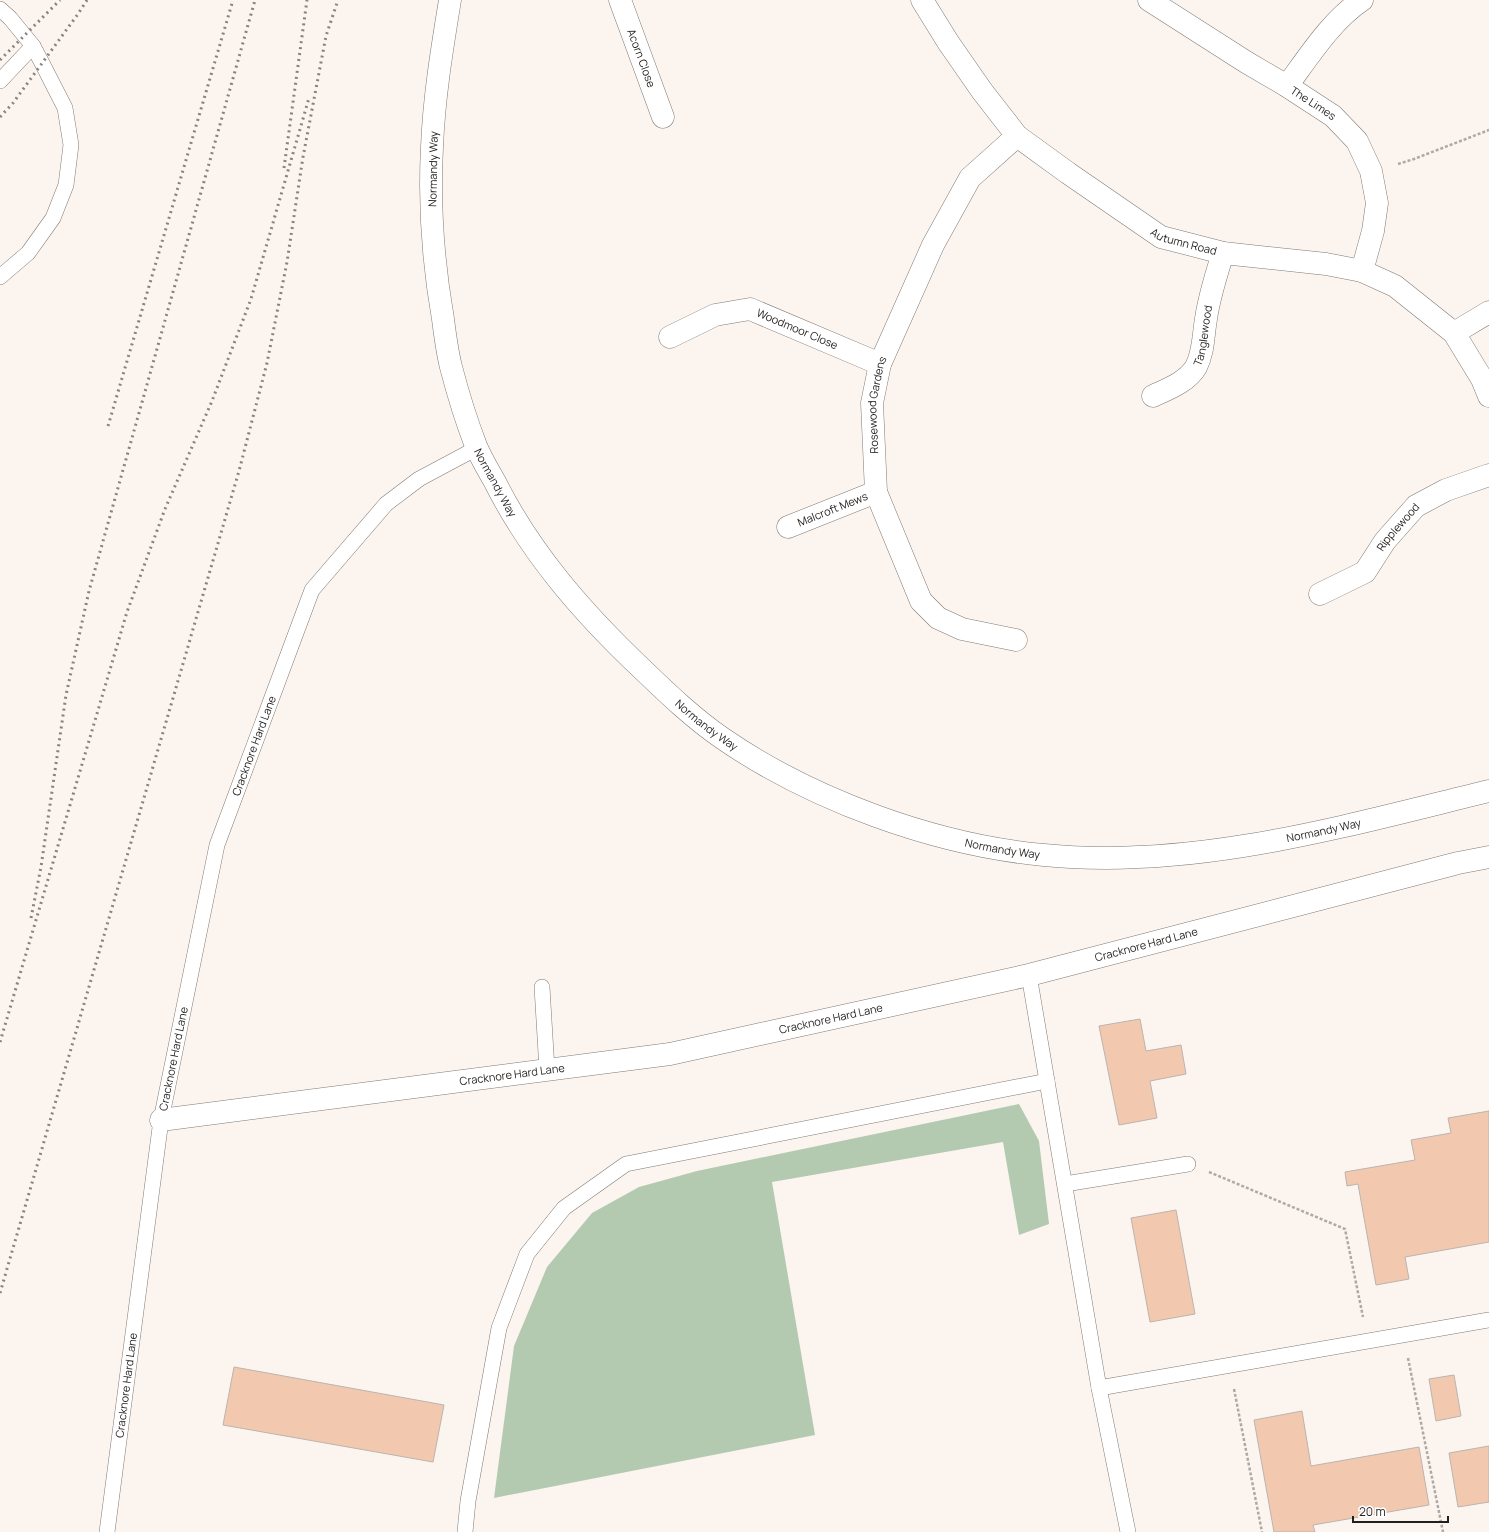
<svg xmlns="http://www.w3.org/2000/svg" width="1489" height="1532" viewBox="0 0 1489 1532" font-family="Manrope,sans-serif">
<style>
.green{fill:#b3cab0}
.building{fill:#f2c8af;stroke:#bbb4b0}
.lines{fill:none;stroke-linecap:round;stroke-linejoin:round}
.service-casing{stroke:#807a76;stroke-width:16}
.minor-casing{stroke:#807a76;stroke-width:23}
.tertiary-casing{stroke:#807a76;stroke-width:23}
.path{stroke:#afa9a6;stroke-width:2.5;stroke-dasharray:3 2;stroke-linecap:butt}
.service{stroke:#fff;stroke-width:15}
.minor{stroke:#fff;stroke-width:22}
.tertiary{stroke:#fff;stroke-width:22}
.rail{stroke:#888380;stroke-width:3;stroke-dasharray:2 4;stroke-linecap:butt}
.labels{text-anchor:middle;stroke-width:4;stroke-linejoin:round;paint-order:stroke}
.street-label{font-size:11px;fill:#221f1e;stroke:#fff}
</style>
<rect width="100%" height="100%" fill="#fbf4ef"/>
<path class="green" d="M1019 1104 1039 1141 1049 1224 1019 1235 1003 1142 772 1182 815 1435 494 1498 514 1346 547 1267 592 1213 639 1187 697 1171Z"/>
<g class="building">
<path d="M1140 1019 1146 1051 1181 1045 1186 1074 1150 1081 1157 1118 1119 1125 1099 1026Z"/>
<path d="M1489 1111V1242L1405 1257 1409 1279 1376 1285 1358 1184 1347 1186 1345 1172 1415 1160 1411 1140 1451 1133 1448 1118Z"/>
<path d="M1176 1210 1195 1314 1150 1322 1131 1218Z"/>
<path d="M234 1367 444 1405 433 1462 223 1425Z"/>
<path d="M1454 1375 1461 1416 1436 1421 1429 1379Z"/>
<path d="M1302 1411 1311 1466 1419 1447 1429 1505 1313 1525 1315 1532H1274L1254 1420Z"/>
<path d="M1489 1446V1502L1458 1507 1449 1453Z"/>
</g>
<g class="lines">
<g class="service-casing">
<g id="service">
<path d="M0 9 10 18 33 46 42 63 65 108 71 145 66 185 53 218 28 253 0 277"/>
<path d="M0 81 33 46"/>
<path d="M1029 975 1099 1388 1489 1320"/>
<path d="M542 987 547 1070"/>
<path d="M1065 1184 1188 1164"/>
<path d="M1099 1388 1128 1532"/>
<path id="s1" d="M107 1532 161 1120 217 845 312 590 386 504 419 479 477 448"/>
<path d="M465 1532 468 1501 499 1328 527 1254 564 1208 626 1164 1047 1081"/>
</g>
</g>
<g class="minor-casing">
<g id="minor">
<path id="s2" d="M620 0 663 117"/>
<path id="s3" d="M922 0 948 42 982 91 1017 136 1068 173 1161 237 1223 253 1326 264 1362 271 1395 286 1454 333 1482 379 1489 396"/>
<path id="s4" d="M1149 0 1246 62 1287 86 1333 116 1357 141 1371 171 1377 203 1373 231 1362 271"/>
<path d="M1287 86C1309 56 1331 21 1362 0"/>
<path d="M1454 333 1489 312"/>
<path id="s5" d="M670 337 715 315 750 309 880 364"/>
<path id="s6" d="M1153 396C1168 389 1187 382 1196 367 1204 351 1203 336 1206 319 1209 297 1216 275 1223 253"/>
<path id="s7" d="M788 527 876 492"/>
<path id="s8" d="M1320 594 1365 572 1385 541 1416 506 1446 490 1489 475"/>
<path id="s9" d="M1016 640 962 629 938 618 921 601 876 492 872 403 880 364 933 245 970 178 1017 136"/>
<path id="s10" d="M161 1120 670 1054 1029 975 1458 863 1489 857"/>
</g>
</g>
<g class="tertiary-casing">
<g id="tertiary">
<path id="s11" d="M450 0C442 49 434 97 432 147 429 204 433 262 443 319 445 335 447 351 451 367 458 394 466 420 476 446 481 458 488 470 495 482 531 554 584 614 641 668 667 693 693 718 722 738 812 800 935 845 1044 855 1194 870 1345 826 1489 791"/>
</g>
</g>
<g class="path">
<path d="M1398 164 1414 159 1489 130"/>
<path d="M1209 1172 1345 1229 1363 1317"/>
<path d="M1408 1358 1443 1532"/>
<path d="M1234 1389 1262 1532"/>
</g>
<use href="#service" class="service"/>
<use href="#minor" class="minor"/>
<use href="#tertiary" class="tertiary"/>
<g class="rail">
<path d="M0 60 60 0"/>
<path d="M0 117 13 103 78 14 87 0"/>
<path d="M284 168 307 0"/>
<path d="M108 426 233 0"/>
<path d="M31 918 41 867 66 695 89 591 255 0"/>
<path d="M0 1042 127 612 165 509 212 401 251 299 309 98"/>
<path d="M0 1293 239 471 267 363 287 262 303 157 326 36 338 0"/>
</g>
</g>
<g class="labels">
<g class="street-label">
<text dy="4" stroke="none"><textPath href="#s2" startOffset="62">Acorn Close</textPath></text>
<text dy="4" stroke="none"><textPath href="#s4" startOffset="194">The Limes</textPath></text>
<text transform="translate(433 169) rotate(-89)" y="4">Normandy Way</text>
<text dy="4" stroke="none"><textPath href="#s3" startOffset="365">Autumn Road</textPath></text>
<text dy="4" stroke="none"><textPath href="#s5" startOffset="137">Woodmoor Close</textPath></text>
<text dy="4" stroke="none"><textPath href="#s6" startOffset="85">Tanglewood</textPath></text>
<text dy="4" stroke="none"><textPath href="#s9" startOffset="311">Rosewood Gardens</textPath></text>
<text dy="4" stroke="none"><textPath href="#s11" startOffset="494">Normandy Way</textPath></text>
<text dy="4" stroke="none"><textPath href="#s7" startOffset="48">Malcroft Mews</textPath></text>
<text dy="4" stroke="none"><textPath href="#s8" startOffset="106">Ripplewood</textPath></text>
<text dy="4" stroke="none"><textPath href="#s11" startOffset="818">Normandy Way</textPath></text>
<text dy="4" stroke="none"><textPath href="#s1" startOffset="802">Cracknore Hard Lane</textPath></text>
<text dy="4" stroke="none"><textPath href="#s11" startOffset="1466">Normandy Way</textPath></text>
<text dy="4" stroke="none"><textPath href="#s11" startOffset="1142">Normandy Way</textPath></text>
<text dy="4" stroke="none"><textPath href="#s10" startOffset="1002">Cracknore Hard Lane</textPath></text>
<text dy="4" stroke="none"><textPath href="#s10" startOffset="678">Cracknore Hard Lane</textPath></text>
<text dy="4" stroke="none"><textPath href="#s1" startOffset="478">Cracknore Hard Lane</textPath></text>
<text dy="4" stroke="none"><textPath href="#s10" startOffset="354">Cracknore Hard Lane</textPath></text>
<text dy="4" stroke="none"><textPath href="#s1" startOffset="148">Cracknore Hard Lane</textPath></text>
</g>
</g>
<path d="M1353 1516v6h95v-6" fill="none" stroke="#221f1e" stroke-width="2"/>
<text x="1359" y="1516" font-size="12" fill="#221f1e" stroke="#ffffff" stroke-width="3" paint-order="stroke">20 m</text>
</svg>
